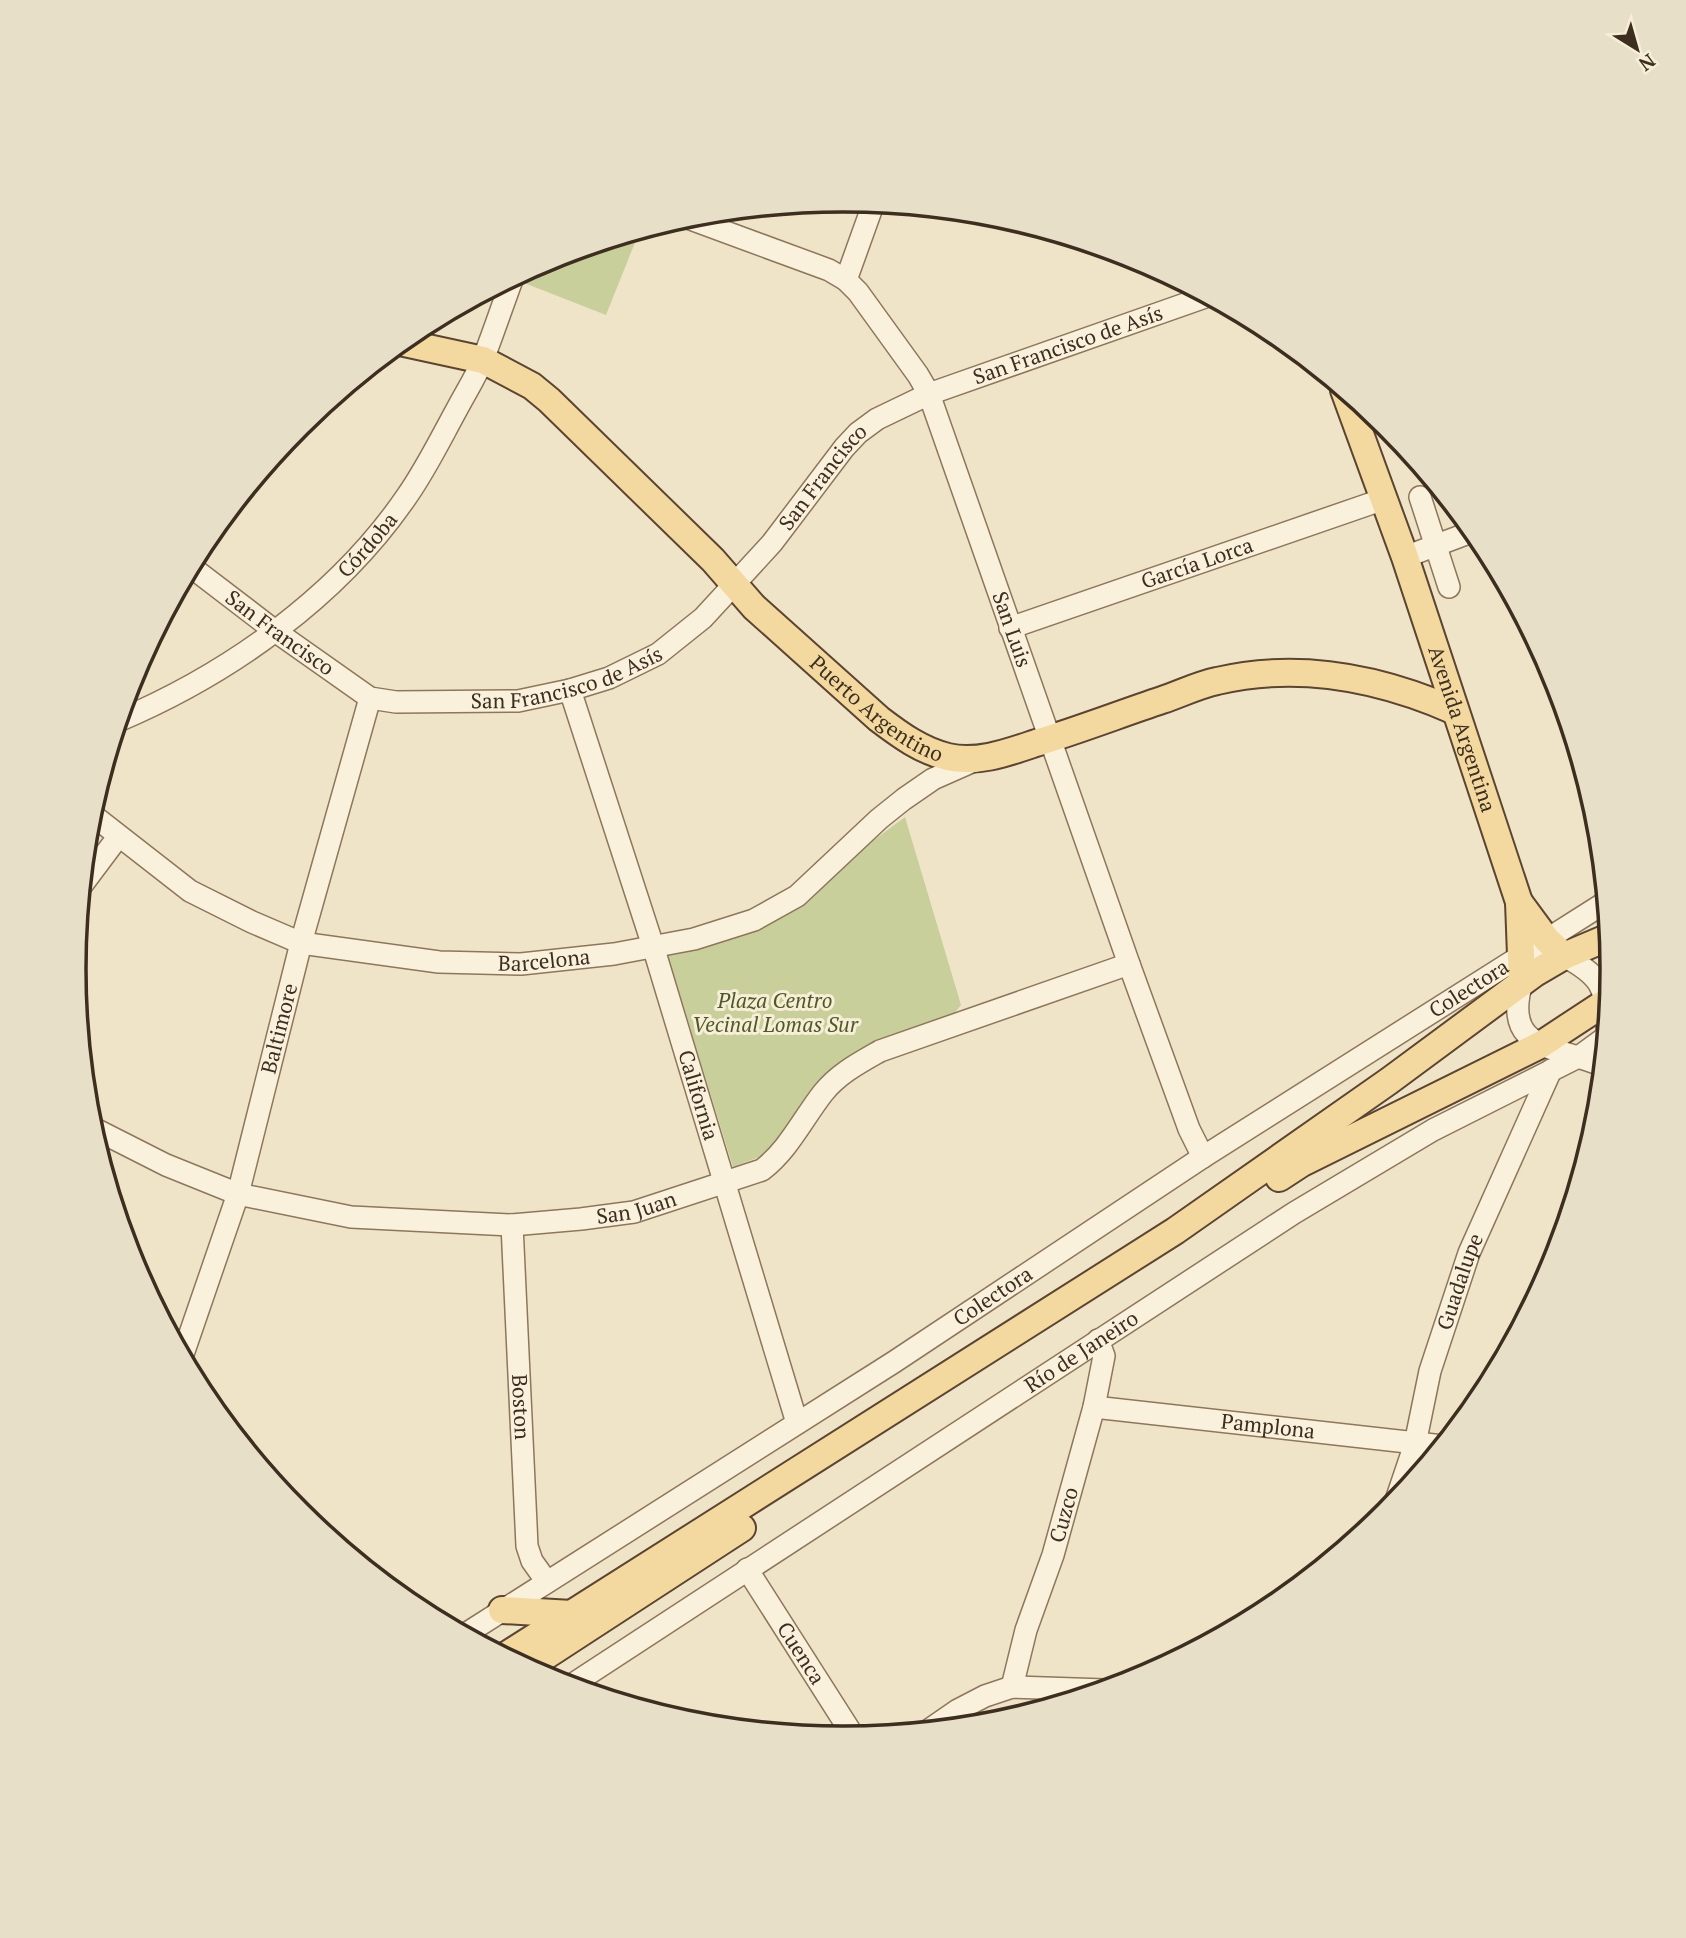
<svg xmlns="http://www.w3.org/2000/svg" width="1686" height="1938" viewBox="0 0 1686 1938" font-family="'PT Serif',serif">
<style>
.green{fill:#c9cf9b}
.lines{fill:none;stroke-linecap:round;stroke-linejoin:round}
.minor-casing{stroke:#8d765c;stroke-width:24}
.major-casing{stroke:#5b4430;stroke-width:30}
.minor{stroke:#faf1dc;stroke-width:21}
.major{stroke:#f3d9a0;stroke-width:26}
.labels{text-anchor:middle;stroke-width:6;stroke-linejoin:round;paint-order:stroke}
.street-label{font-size:21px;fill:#3d2e20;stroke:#f7eed8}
.park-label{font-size:21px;font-style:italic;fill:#4d5a26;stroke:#f7eed8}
.rim{fill:none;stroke:#3d2e20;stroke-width:3.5}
</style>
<rect width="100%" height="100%" fill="#f0e4c8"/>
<g class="green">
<path d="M640 230 606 315 514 279 515 276 549 258Z"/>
<path d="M905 817 961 1005 948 1021 842 1064 770 1153 733 1167 667 953 752 930 814 896 851 857Z"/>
</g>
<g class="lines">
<g class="minor-casing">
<g id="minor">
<path id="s1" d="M685 217 829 270 846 280 858 292 918 375 929 394 1129 964 1189 1129 1203 1157"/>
<path d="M846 280 874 202"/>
<path d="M1420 497 1449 587"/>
<path d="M1405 557 1474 531"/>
<path id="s2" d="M190 566 275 631 370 698 396 702 518 701 570 690 609 678 658 654 703 618 772 543 844 448 858 433 877 419 929 394 1208 296"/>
<path id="s3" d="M1010 628 1384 499"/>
<path id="s4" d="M570 690 653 946 797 1423"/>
<path id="s5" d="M118 721C229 674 338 597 407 496 426 469 441 438 457 409 466 392 477 375 484 357 494 331 503 304 513 277"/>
<path id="s6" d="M90 813 190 891 252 922 301 943 439 962 521 964 614 954 694 939 754 920 797 896 879 819 904 799 933 779 976 760"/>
<path d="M82 885 118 837"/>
<path d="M1564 956C1599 975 1607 986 1607 1027"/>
<path d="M1522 982C1502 1051 1554 1045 1603 1066"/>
<path id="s7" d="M91 1127 166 1165 238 1194 351 1217 512 1225 581 1219 634 1212 762 1170C789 1149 802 1120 823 1093 838 1074 859 1063 880 1051L1129 964"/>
<path id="s8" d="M512 1225 527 1546 532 1561 547 1582"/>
<path id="s9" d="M182 1357 238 1194 301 943 370 698"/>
<path id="s10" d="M1094 1407 1443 1446"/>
<path id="s11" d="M1395 1503 1415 1444 1430 1371 1469 1253 1551 1070"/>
<path id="s12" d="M747 1569 854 1737"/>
<path id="s13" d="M464 1635 894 1362 1203 1157 1606 902"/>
<path id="s14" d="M570 1686 1294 1213 1433 1130 1580 1056 1606 1037"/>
<path id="s15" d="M1012 1687 1026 1630 1053 1555 1094 1407 1104 1356 1098 1340"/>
<path d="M929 1730 958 1710 985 1696 1012 1687 1105 1690"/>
</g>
</g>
<g class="major-casing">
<g id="major">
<path id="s16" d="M400 342 483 360 532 386 549 400 713 560 754 607 879 719C900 735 922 751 948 757 977 764 1009 752 1036 743 1079 730 1120 714 1162 700 1180 694 1198 685 1217 681 1298 662 1380 678 1455 711"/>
<path id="s17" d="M1344 390 1405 557 1519 902 1522 982"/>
<path d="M1519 902 1547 940 1564 956"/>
<path d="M1279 1178 1302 1163 1542 1044 1609 1000"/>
<path d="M502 1610 572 1614"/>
<path d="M505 1656 1175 1231 1389 1081 1535 973 1564 956 1609 937"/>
<path d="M527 1668 742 1528"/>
</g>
</g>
<use href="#minor" class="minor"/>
<use href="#major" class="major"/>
</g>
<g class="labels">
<g class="street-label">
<text dy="7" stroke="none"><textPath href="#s2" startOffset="1048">San Francisco de Asís</textPath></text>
<text dy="7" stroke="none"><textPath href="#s2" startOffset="763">San Francisco</textPath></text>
<text dy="7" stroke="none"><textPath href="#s5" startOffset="308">Córdoba</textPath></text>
<text dy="7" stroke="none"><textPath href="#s3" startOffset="198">García Lorca</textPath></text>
<text dy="7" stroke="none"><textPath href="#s1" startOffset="564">San Luis</textPath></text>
<text dy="7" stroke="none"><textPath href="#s2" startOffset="112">San Francisco</textPath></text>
<text dy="7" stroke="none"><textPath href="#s2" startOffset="424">San Francisco de Asís</textPath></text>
<text dy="7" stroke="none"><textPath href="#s16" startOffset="614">Puerto Argentino</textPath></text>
<text dy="7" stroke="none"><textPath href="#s17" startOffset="359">Avenida Argentina</textPath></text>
<text dy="7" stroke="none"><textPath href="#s6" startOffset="494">Barcelona</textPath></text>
<text dy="7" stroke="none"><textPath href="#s13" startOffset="1195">Colectora</textPath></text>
<text dy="7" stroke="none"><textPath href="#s9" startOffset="343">Baltimore</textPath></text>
<text dy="7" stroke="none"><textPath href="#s4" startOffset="425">California</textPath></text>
<text dy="7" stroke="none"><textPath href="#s7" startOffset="564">San Juan</textPath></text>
<text dy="7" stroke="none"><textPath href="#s11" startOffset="231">Guadalupe</textPath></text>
<text dy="7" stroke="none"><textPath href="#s13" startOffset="628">Colectora</textPath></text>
<text dy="7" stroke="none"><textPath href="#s14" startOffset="611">Río de Janeiro</textPath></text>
<text dy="7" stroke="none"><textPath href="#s8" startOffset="182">Boston</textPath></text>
<text dy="7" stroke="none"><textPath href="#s10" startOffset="175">Pamplona</textPath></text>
<text dy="7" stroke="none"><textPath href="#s15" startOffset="180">Cuzco</textPath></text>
<text dy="7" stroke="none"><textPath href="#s12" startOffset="100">Cuenca</textPath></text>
</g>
<g class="park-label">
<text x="775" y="1008">Plaza Centro<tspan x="775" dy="24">Vecinal Lomas Sur</tspan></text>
</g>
</g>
<path d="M0 0H1686V1938H0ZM86 969a757 757 0 1 1 1514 0a757 757 0 1 1-1514 0Z" fill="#e8dfc9" fill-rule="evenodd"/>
<path class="rim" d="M86 969a757 757 0 1 1 1514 0a757 757 0 1 1-1514 0Z"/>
<g transform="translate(1637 49) rotate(143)" stroke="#f7eed8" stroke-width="5" paint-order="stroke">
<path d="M0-5L12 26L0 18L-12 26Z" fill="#3d2e20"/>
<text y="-10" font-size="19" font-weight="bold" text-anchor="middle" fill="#3d2e20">N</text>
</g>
</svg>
